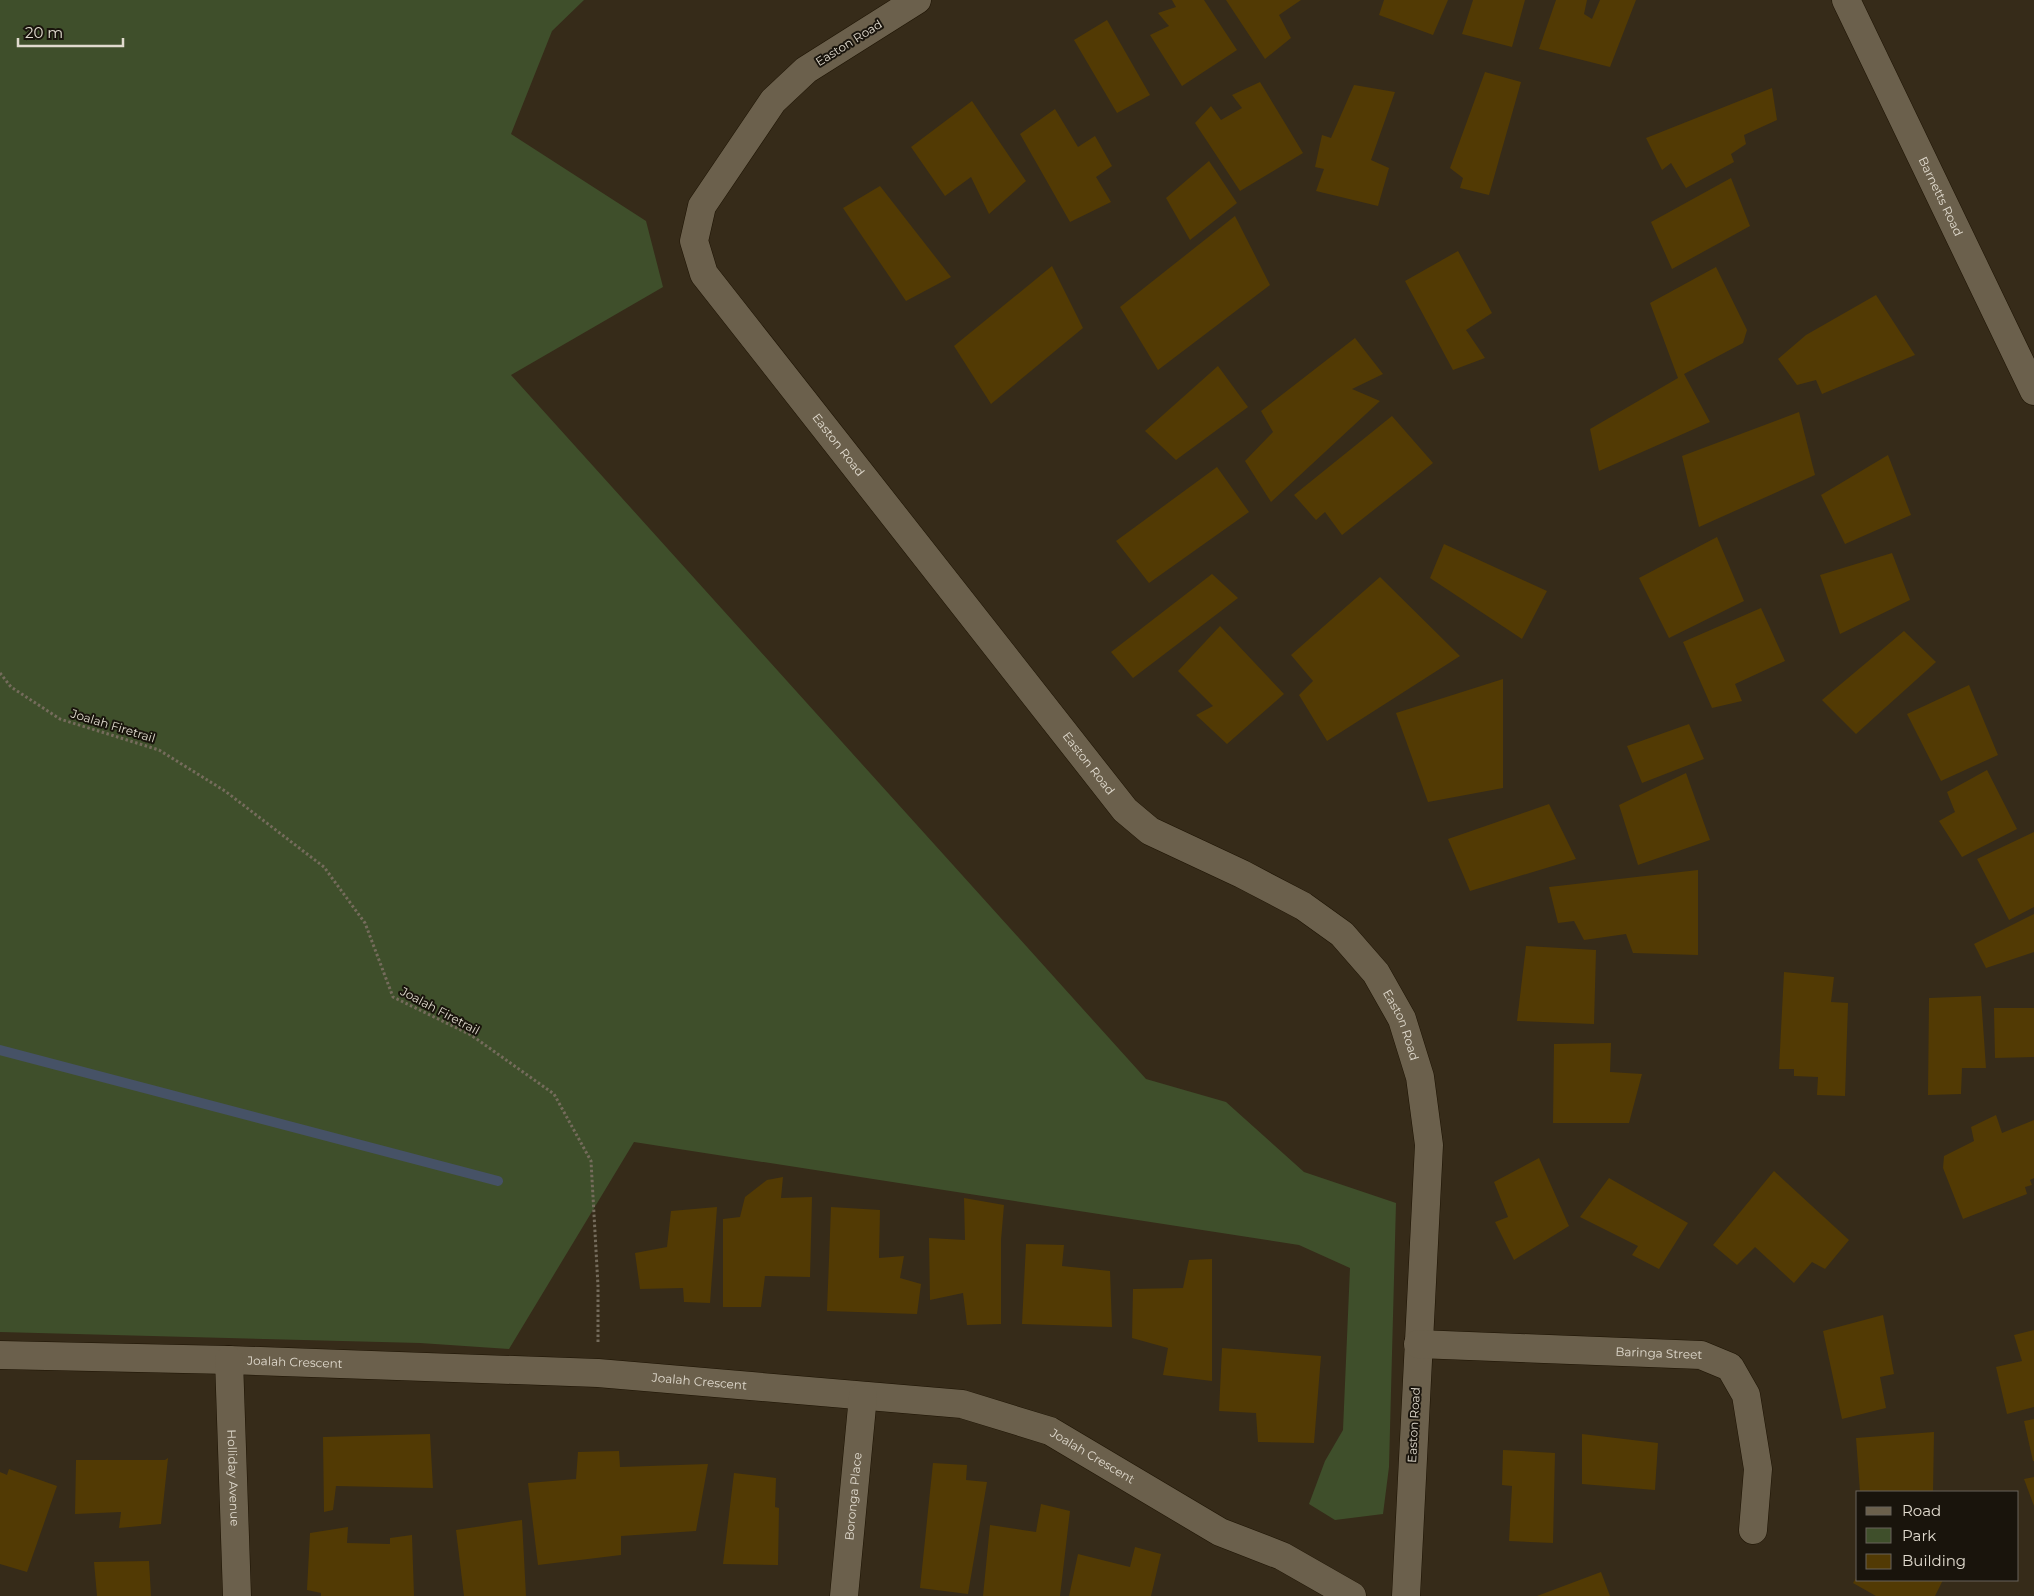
<svg xmlns="http://www.w3.org/2000/svg" width="2034" height="1596" viewBox="0 0 2034 1596" font-family="Montserrat,sans-serif">
<style>
.green{fill:#3f4f2b}
.lines{fill:none;stroke-linecap:round;stroke-linejoin:round}
.stream{stroke:#465266;stroke-width:10}
.building{fill:#523a04}
.street-casing{stroke:#1d1303;stroke-width:29}
.path{stroke:#756c5c;stroke-width:3;stroke-dasharray:2.5 2.5;stroke-linecap:butt}
.street{stroke:#6b604c;stroke-width:28}
.labels{text-anchor:middle;stroke-width:4;stroke-linejoin:round;paint-order:stroke}
.street-label{font-size:12px;fill:#e0dace;stroke:#19140c}
</style>
<rect width="100%" height="100%" fill="#362b19"/>
<path class="green" d="M0 0H584L552 31 511 134 646 221 663 287 511 375 1146 1079 1226 1102 1304 1172 1396 1203 1389 1467 1383 1514 1335 1520 1309 1504 1325 1461 1343 1430 1350 1268 1299 1245 634 1142 509 1349 420 1343 0 1332Z"/>
<g class="lines">
<path class="stream" d="M0 1050 498 1181"/>
</g>
<g class="building">
<path d="M1172 0H1204L1237 50 1182 86 1150 35 1169 26 1158 13 1176 7Z"/>
<path d="M1226 0H1301L1279 15 1291 38 1265 59Z"/>
<path d="M1384 0H1448L1433 35 1379 15Z"/>
<path d="M1473 0H1525L1512 47 1462 34Z"/>
<path d="M1556 0H1587L1584 14 1592 19 1600 0H1636L1610 67 1539 49Z"/>
<path d="M1107 20 1150 95 1117 113 1074 40Z"/>
<path d="M1485 72 1521 82 1489 195 1460 188 1463 178 1450 168Z"/>
<path d="M1260 82 1303 153 1240 191 1195 123 1211 106 1221 120 1242 108 1232 95Z"/>
<path d="M1354 85 1395 92 1371 160 1389 168 1378 206 1316 191 1324 169 1315 167 1322 135 1331 138Z"/>
<path d="M1772 88 1777 120 1744 135 1746 144 1731 154 1734 162 1686 188 1671 163 1662 170 1646 138Z"/>
<path d="M972 101 1026 181 989 214 971 177 945 196 911 147Z"/>
<path d="M1055 109 1078 147 1095 136 1112 166 1096 177 1111 202 1070 222 1020 134Z"/>
<path d="M1209 161 1237 203 1190 240 1166 198Z"/>
<path d="M1731 178 1750 226 1672 269 1651 222Z"/>
<path d="M880 186 951 277 906 301 843 208Z"/>
<path d="M1235 216 1270 285 1158 370 1120 307Z"/>
<path d="M1458 251 1492 313 1466 330 1485 358 1453 370 1405 281Z"/>
<path d="M1052 266 1083 328 991 404 954 346Z"/>
<path d="M1716 267 1747 330 1743 343 1684 374 1710 422 1599 471 1590 429 1678 378 1650 303Z"/>
<path d="M1876 295 1915 355 1822 394 1816 380 1797 385 1778 359 1806 335Z"/>
<path d="M1355 338 1383 374 1352 389 1380 401 1271 502 1245 461 1273 432 1261 411Z"/>
<path d="M1218 366 1248 407 1176 460 1145 431Z"/>
<path d="M1799 412 1815 475 1699 527 1682 456Z"/>
<path d="M1392 416 1433 463 1342 535 1325 512 1316 520 1294 495Z"/>
<path d="M1888 455 1911 515 1845 544 1821 495Z"/>
<path d="M1217 467 1249 512 1149 583 1116 541Z"/>
<path d="M1717 537 1744 601 1669 638 1639 578Z"/>
<path d="M1444 544 1547 591 1522 639 1430 578Z"/>
<path d="M1892 553 1910 600 1840 634 1820 575Z"/>
<path d="M1212 574 1238 598 1133 678 1111 652Z"/>
<path d="M1380 577 1460 656 1327 741 1299 695 1313 681 1291 655Z"/>
<path d="M1761 608 1785 661 1735 684 1742 701 1712 708 1683 642Z"/>
<path d="M1220 626 1284 694 1227 744 1196 715 1213 706 1178 671Z"/>
<path d="M1904 631 1936 662 1856 734 1822 700Z"/>
<path d="M1503 679V788L1428 802 1396 713Z"/>
<path d="M1969 685 1998 755 1941 781 1907 714Z"/>
<path d="M1689 724 1704 759 1642 783 1627 746Z"/>
<path d="M1987 770 2017 829 1962 857 1939 821 1955 812 1947 792Z"/>
<path d="M1686 773 1710 840 1638 865 1619 805Z"/>
<path d="M1549 804 1576 859 1470 891 1448 839Z"/>
<path d="M2034 832V907L2009 920 1977 859Z"/>
<path d="M1698 870V955L1633 953 1626 934 1584 940 1574 921 1558 923 1549 887Z"/>
<path d="M2034 914V952L1986 968 1974 944Z"/>
<path d="M1526 946 1596 950 1594 1024 1517 1021Z"/>
<path d="M1784 972 1834 977 1831 1002 1848 1003 1845 1096 1817 1095 1818 1077 1794 1076V1069H1779Z"/>
<path d="M1981 996 1986 1068H1962L1961 1094 1928 1095 1929 998Z"/>
<path d="M1994 1008H2034V1057L1995 1058Z"/>
<path d="M1611 1043 1610 1072 1642 1074 1629 1123H1553L1554 1044Z"/>
<path d="M1996 1115 2002 1133 2034 1120V1178L2030 1180 2032 1185 2025 1187 2027 1194 1963 1219 1943 1168 1944 1156 1974 1141 1971 1127Z"/>
<path d="M1539 1158 1569 1226 1514 1260 1495 1222 1508 1217 1494 1182Z"/>
<path d="M1774 1171 1849 1240 1825 1269 1812 1262 1794 1283 1755 1247 1737 1265 1713 1245Z"/>
<path d="M783 1177 781 1198 812 1197 810 1277 765 1276 761 1307H723V1219L740 1217 745 1197 767 1180Z"/>
<path d="M1609 1178 1688 1223 1659 1269 1632 1255 1638 1246 1580 1217Z"/>
<path d="M964 1198 1004 1205 1001 1240V1324L967 1325 963 1293 930 1300 929 1238 965 1240Z"/>
<path d="M717 1207 710 1303 684 1302 683 1288 640 1289 635 1253 667 1247 671 1211Z"/>
<path d="M831 1207 880 1210 879 1258 904 1256 900 1278 921 1284 917 1314 827 1311Z"/>
<path d="M1026 1244 1064 1245 1062 1266 1110 1271 1112 1327 1022 1324Z"/>
<path d="M1212 1259V1381L1163 1375 1168 1348 1132 1338 1133 1289 1183 1288 1189 1260Z"/>
<path d="M1883 1315 1894 1374 1880 1377 1886 1408 1842 1419 1823 1331Z"/>
<path d="M2034 1330V1407L2007 1414 1996 1367 2022 1361 2014 1335Z"/>
<path d="M1222 1348 1321 1356 1314 1443 1258 1442 1256 1413 1219 1411Z"/>
<path d="M2034 1419V1461H2033L2024 1421Z"/>
<path d="M1934 1432 1933 1492H1860L1856 1438Z"/>
<path d="M430 1434 433 1488 336 1486 333 1510 324 1512 323 1437Z"/>
<path d="M1582 1434 1658 1443 1655 1490 1582 1484Z"/>
<path d="M1503 1450 1555 1453 1553 1543 1509 1541 1512 1486 1502 1485Z"/>
<path d="M619 1451 620 1467 708 1464 696 1531 621 1536V1555L538 1565 528 1483 576 1479 578 1452Z"/>
<path d="M168 1458 161 1524 119 1528 121 1512 75 1514 76 1460H165Z"/>
<path d="M933 1463 967 1465 966 1480 987 1482 968 1594 920 1588Z"/>
<path d="M9 1469 57 1486 27 1572 0 1564V1472L7 1475Z"/>
<path d="M734 1473 776 1478 775 1507 779 1508 778 1565 723 1564Z"/>
<path d="M2034 1477V1506L2024 1479Z"/>
<path d="M1041 1504 1070 1511 1060 1596H983L990 1525 1036 1532Z"/>
<path d="M522 1520 526 1596H464L456 1530Z"/>
<path d="M348 1527 347 1543 390 1544V1538L412 1535 414 1596H321V1593L307 1590 310 1533Z"/>
<path d="M1135 1547 1161 1554 1151 1596H1069L1078 1554 1130 1567Z"/>
<path d="M149 1561 151 1596H97L94 1562Z"/>
<path d="M1601 1572 1610 1596H1537Z"/>
<path d="M1858 1575V1580H1943L1935 1596H1876L1853 1583Z"/>
</g>
<g class="lines">
<g class="street-casing">
<g id="street">
<path id="s1" d="M917 0 806 70 773 101 702 206 694 241 704 274 1125 810 1150 831 1242 874 1303 906 1342 934 1376 973 1402 1019 1420 1077 1429 1145 1406 1596"/>
<path id="s2" d="M1846 0 2034 391"/>
<path id="s3" d="M1418 1344 1701 1355 1730 1367 1746 1395 1758 1469 1753 1530"/>
<path id="s4" d="M0 1355 229 1360 598 1373 962 1404 1050 1431 1220 1532 1282 1556 1352 1596"/>
<path id="s5" d="M229 1360 237 1596"/>
<path id="s6" d="M844 1596 863 1396"/>
</g>
</g>
<path class="path" d="M0 673 11 687 60 719 159 750 225 791 324 867 365 923 393 997 471 1035 554 1094 591 1161 598 1286V1342"/>
<use href="#street" class="street"/>
</g>
<g class="labels">
<g class="street-label">
<text transform="translate(849 43) rotate(-32)" y="4">Easton Road</text>
<text dy="4" stroke="none"><textPath href="#s2" startOffset="218">Barnetts Road</textPath></text>
<text dy="4" stroke="none"><textPath href="#s1" startOffset="591">Easton Road</textPath></text>
<text transform="translate(113 726) rotate(17)" y="4">Joalah Firetrail</text>
<text dy="4" stroke="none"><textPath href="#s1" startOffset="996">Easton Road</textPath></text>
<text transform="translate(440 1011) rotate(28)" y="4">Joalah Firetrail</text>
<text dy="4" stroke="none"><textPath href="#s1" startOffset="1416">Easton Road</textPath></text>
<text dy="4" stroke="none"><textPath href="#s3" startOffset="241">Baringa Street</textPath></text>
<text dy="4" stroke="none"><textPath href="#s4" startOffset="295">Joalah Crescent</textPath></text>
<text dy="4" stroke="none"><textPath href="#s4" startOffset="700">Joalah Crescent</textPath></text>
<text transform="translate(1414 1425) rotate(-87)" y="4">Easton Road</text>
<text dy="4" stroke="none"><textPath href="#s4" startOffset="1105">Joalah Crescent</textPath></text>
<text dy="4" stroke="none"><textPath href="#s5" startOffset="118">Holliday Avenue</textPath></text>
<text dy="4" stroke="none"><textPath href="#s6" startOffset="100">Boronga Place</textPath></text>
</g>
</g>
<rect x="1856" y="1491" width="162" height="90" fill="#19140c" stroke="#69635a"/>
<rect x="1866" y="1507" width="25" height="8" fill="#6b604c" stroke="#69635a"/>
<text x="1902" y="1516" font-size="15" fill="#e0dace">Road</text>
<rect x="1866" y="1528" width="25" height="15" fill="#3f4f2b" stroke="#69635a"/>
<text x="1902" y="1541" font-size="15" fill="#e0dace">Park</text>
<rect x="1866" y="1554" width="25" height="15" fill="#523a04" stroke="#69635a"/>
<text x="1902" y="1566" font-size="15" fill="#e0dace">Building</text>
<path d="M18 38v8h105v-8" fill="none" stroke="#e0dace" stroke-width="2.5"/>
<text x="25" y="38" font-size="15" fill="#e0dace" stroke="#19140c" stroke-width="4" paint-order="stroke">20 m</text>
</svg>
